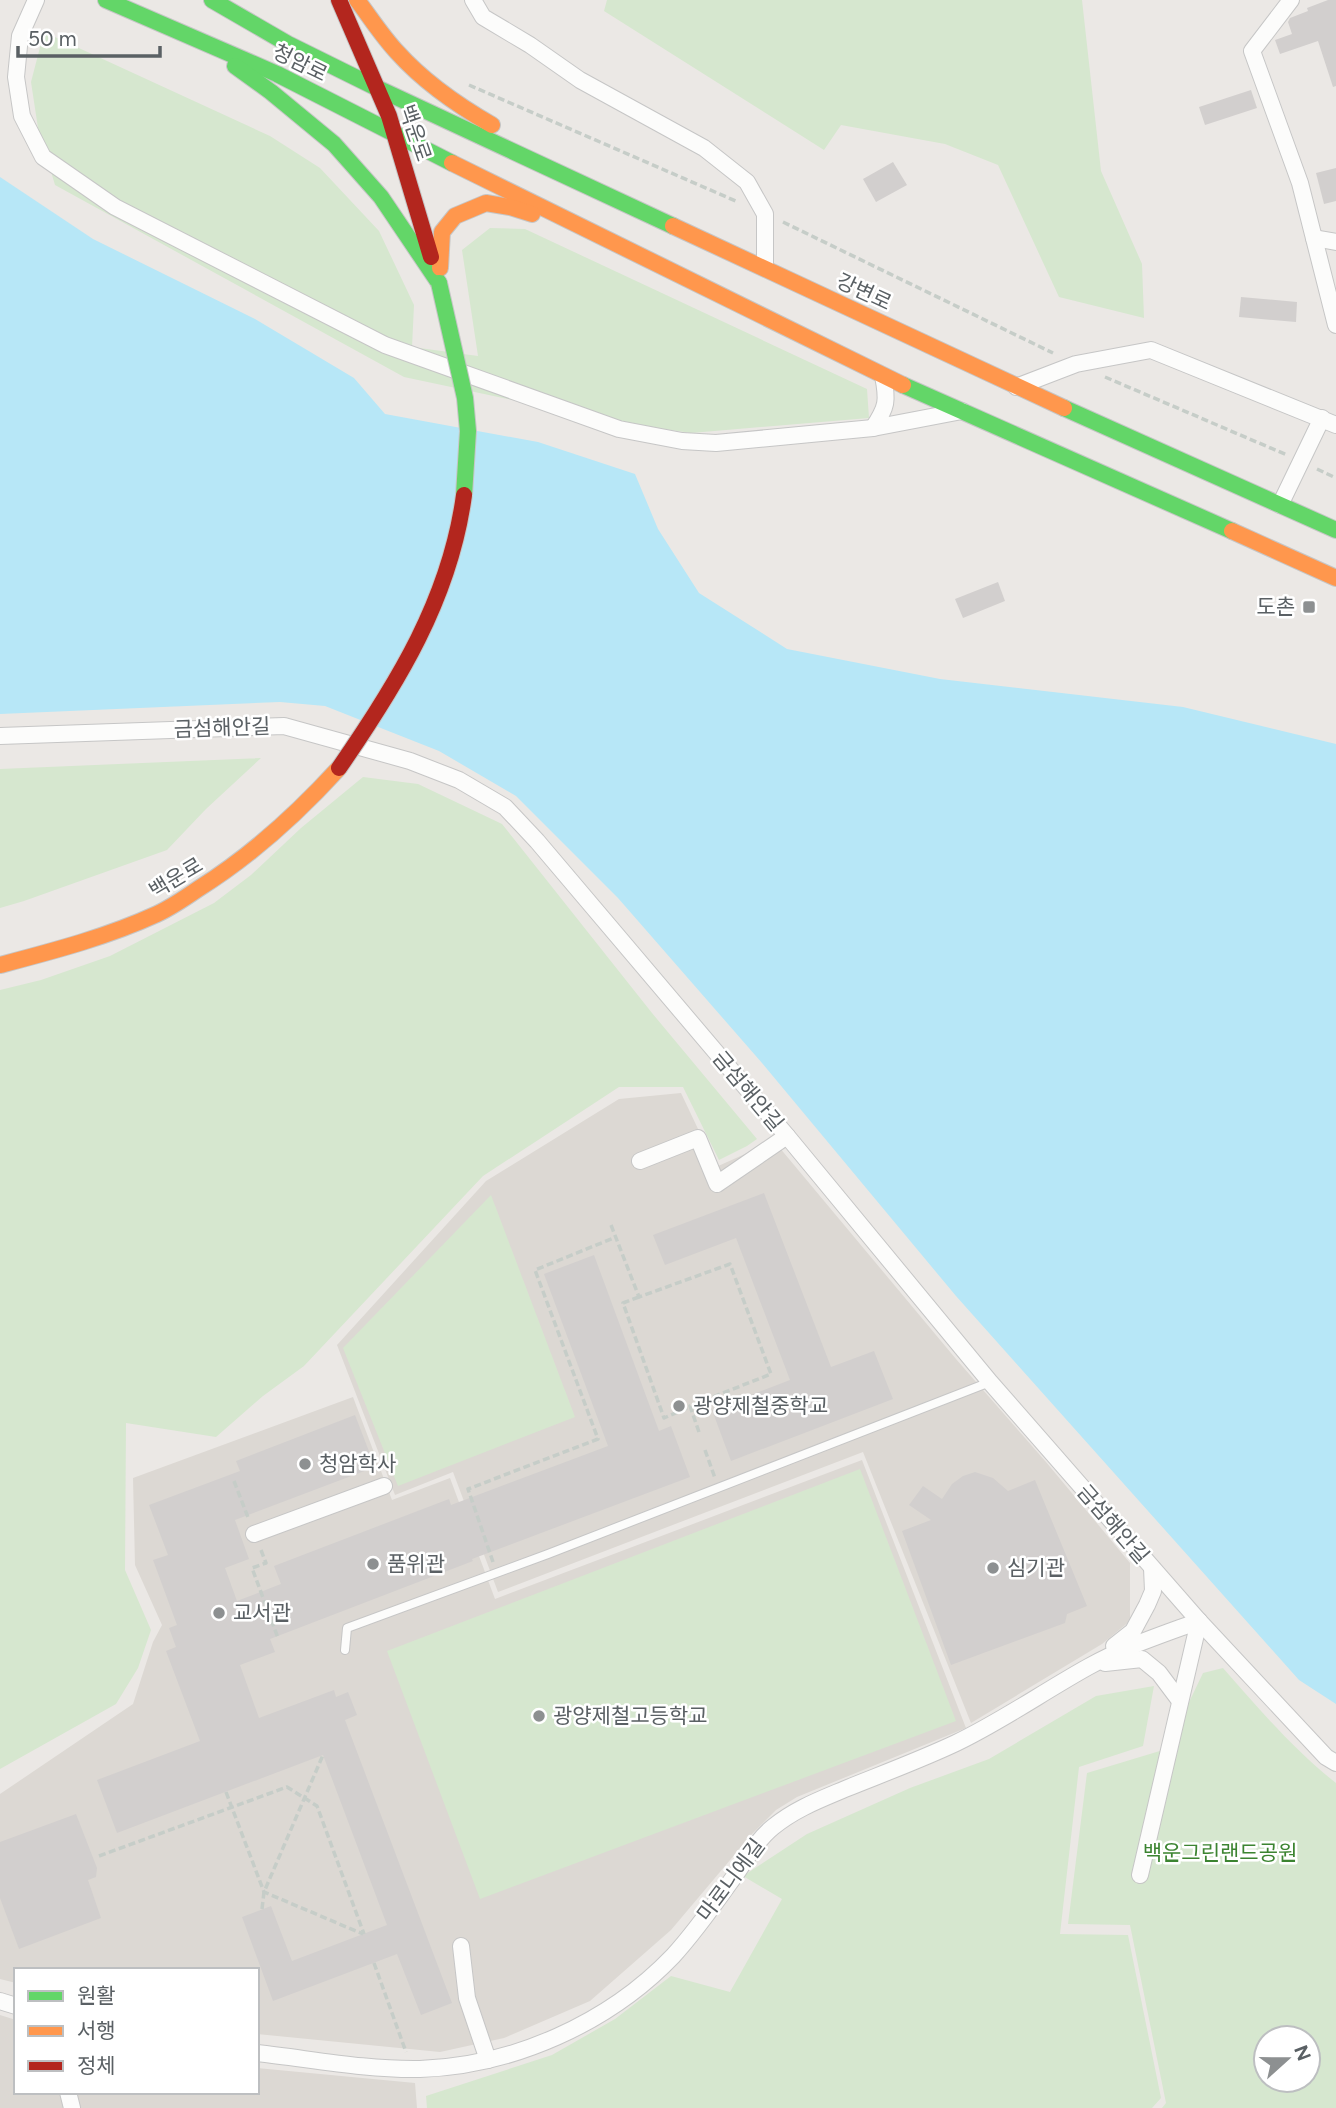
<svg xmlns="http://www.w3.org/2000/svg" width="1336" height="2108" viewBox="0 0 1336 2108" font-family="Figtree,'Noto Sans KR',sans-serif">
<style>
.education{fill:#dcd8d3}
.green{fill:#d6e7cf;fill-rule:evenodd}
.water{fill:#b7e7f7}
.building{fill:#d2cfce}
.lines{fill:none;stroke-linecap:round;stroke-linejoin:round}
.lane-casing{stroke:#c6c6c6;stroke-width:10}
.street-casing{stroke:#c6c6c6;stroke-width:18}
.fast-casing{stroke:#c6c6c6;stroke-width:18}
.slow-casing{stroke:#c6c6c6;stroke-width:18}
.jam-casing{stroke:#c6c6c6;stroke-width:18}
.path{stroke:#c6cdc8;stroke-width:3.5;stroke-dasharray:7 3.5;stroke-linecap:butt}
.lane{stroke:#fcfcfb;stroke-width:8}
.street{stroke:#fcfcfb;stroke-width:16}
.fast{stroke:#63d668;stroke-width:16}
.slow{stroke:#ff974d;stroke-width:16}
.jam{stroke:#b3261e;stroke-width:16}
.fast-bridge-casing{stroke:#c6c6c6;stroke-width:18;stroke-linecap:butt}
.jam-bridge-casing{stroke:#c6c6c6;stroke-width:18;stroke-linecap:butt}
.fast-bridge{stroke:#63d668;stroke-width:16}
.jam-bridge{stroke:#b3261e;stroke-width:16}
.poi-dot{fill:#8d9091;stroke:#fff;stroke-width:2.5}
.labels{text-anchor:middle;stroke-width:5;stroke-linejoin:round;paint-order:stroke}
.street-label{font-size:21px;fill:#5a6064;stroke:#fff}
.poi-label{font-size:21px;fill:#5a6064;stroke:#fff;text-anchor:start}
.park-label{font-size:21px;fill:#3c8431;stroke:#fff}
</style>
<rect width="100%" height="100%" fill="#ebe8e5"/>
<g class="education">
<path d="M681 1093 716 1167 774 1141 956 1359 1046 1462 1130 1563V1621L1102 1644 971 1723 863 1452 498 1592 453 1472 395 1495 337 1345 486 1181 619 1099Z"/>
<path d="M353 1397 392 1500 450 1478 495 1599 862 1460 966 1728 797 1797 776 1810 752 1834 671 1930 590 2001 504 2038 440 2052 257 2034V1970H16V1983L0 1979V1794L133 1704 153 1642 162 1625 135 1565 133 1478Z"/>
<path d="M0 2015 16 2020V2092H257V2068L415 2083 417 2108H0Z"/>
</g>
<g class="green">
<path d="M607 0H1082L1101 171 1142 264 1144 318 1059 297 998 165 945 144 841 125 824 150 604 11Z"/>
<path d="M44 32 270 136 320 168 379 231 414 305 412 347 478 356 462 250 490 228 525 229 867 389 869 418 691 433 611 421 404 377 55 185 38 128 31 82Z"/>
<path d="M261 758 206 809 167 850 24 901 0 908V769Z"/>
<path d="M363 777 418 784 502 824 652 1013 757 1139 747 1146 719 1160 683 1087H619L483 1176 304 1366 263 1396 216 1437 126 1423 125 1570 151 1630 138 1668 116 1704 0 1769V990L41 980 110 956 214 903 251 875 301 828Z"/>
<path d="M491 1195 575 1417 398 1486 343 1348Z"/>
<path d="M860 1469 956 1721 480 1899 387 1651Z"/>
<path d="M1223 1668C1258 1708 1294 1750 1336 1783V2108H1162L1166 2103 1130 1925 1068 1924 1087 1773 1173 1747 1180 1721 1203 1673ZM1266 2038H1308V2080H1266Z"/>
<path d="M1154 1686 1143 1746 1079 1767 1060 1934 1128 1935 1161 2098 1152 2108H427L426 2096 552 2055 615 2019 671 1976 730 1992 782 1899 743 1876 807 1834 910 1788 989 1759 1096 1696Z"/>
</g>
<path class="water" d="M0 177 93 239 255 319 354 378 385 414 538 442 635 474 658 529 699 593 787 649 940 679 1183 707 1336 744V1704L1299 1680 956 1296 762 1063 618 898 516 796 439 751 325 706 280 702 0 714Z"/>
<g class="building">
<path d="M1328 0H1336V86L1333 87 1318 41 1280 54 1275 40 1292 34 1288 22 1290 18 1308 11 1307 8Z"/>
<path d="M1251 90 1257 108 1205 125 1199 107Z"/>
<path d="M893 162 907 185 876 202 863 179Z"/>
<path d="M1336 168V201L1324 204 1316 173Z"/>
<path d="M1241 297 1297 302 1296 322 1239 317Z"/>
<path d="M998 582 1005 601 963 618 955 599Z"/>
<path d="M764 1193 831 1367 874 1351 893 1399 731 1461 712 1410 790 1380 736 1238 665 1265 653 1235Z"/>
<path d="M594 1255 659 1431 671 1426 690 1477 472 1559 473 1561 270 1639 275 1652 240 1665 259 1718 334 1690 336 1697 348 1692 357 1715 345 1720 452 2003 421 2015 397 1954 273 2001 242 1917 271 1906 292 1961 387 1925 323 1755 117 1833 97 1780 200 1741 166 1651 176 1647 169 1628 177 1625 153 1560 168 1555 149 1505 240 1471 236 1461 355 1415 375 1467 235 1520 249 1559 225 1568 237 1601 281 1584 274 1566 449 1499 451 1505 608 1446 544 1274Z"/>
<path d="M975 1472 993 1478 1008 1491 1035 1480 1087 1606 1067 1614 1065 1623 951 1665 902 1531 931 1520 909 1505 923 1486 942 1499 952 1484 963 1476Z"/>
<path d="M76 1814 97 1868 96 1877 88 1880 101 1918 19 1949 0 1898V1842Z"/>
</g>
<g class="lines">
<g class="lane-casing">
<path id="lane" d="M345 1650 347 1628 548 1554 990 1382"/>
</g>
<g class="street-casing">
<g id="street">
<path d="M36 0 20 36 16 77 22 116 43 157 115 207 385 345 619 429 682 441 716 443 873 428 962 411"/>
<path d="M473 0 483 17 530 45 580 80 704 148 747 182 765 214V268"/>
<path d="M1291 0 1252 51 1300 183 1336 325"/>
<path d="M1314 238 1336 242"/>
<path d="M1016 387 1076 364 1151 350 1336 425"/>
<path d="M873 428C887 407 888 401 883 376"/>
<path d="M1280 505 1322 418"/>
<path d="M0 736 284 726 410 761 459 780 505 807 537 841 787 1136 990 1382 1199 1621 1326 1757 1336 1763"/>
<path d="M640 1161 698 1138 717 1184 787 1136"/>
<path d="M254 1534 384 1486"/>
<path d="M1114 1646 1133 1631 1147 1605 1153 1591 1152 1568"/>
<path d="M1105 1663 1142 1659 1159 1673 1180 1701"/>
<path d="M1140 1875 1199 1621"/>
<path d="M461 1946 467 1998 488 2060"/>
<path d="M0 2001 16 2006"/>
<path d="M257 2053C311 2059 366 2070 420 2069 513 2066 609 2023 673 1956 696 1931 716 1902 736 1874 747 1858 758 1839 773 1827 795 1809 819 1800 845 1789 882 1774 920 1760 956 1743 1002 1721 1043 1692 1088 1667 1124 1647 1161 1635 1199 1621"/>
<path d="M68 2092 72 2108"/>
</g>
</g>
<g class="fast-casing">
<g id="fast">
<path d="M106 0 277 74 452 163"/>
<path d="M212 0 288 44 377 88 673 226"/>
<path d="M235 66 271 92 334 144 381 197 439 283"/>
<path d="M903 385 1232 531"/>
<path d="M1064 408 1336 530"/>
</g>
</g>
<g class="slow-casing">
<g id="slow">
<path d="M357 0C370 17 382 36 397 52 424 82 457 105 492 125"/>
<path d="M452 163 903 385"/>
<path d="M673 226 1064 408"/>
<path d="M440 268 442 232 455 216 486 203 510 207 532 214"/>
<path d="M1232 531 1336 578"/>
<path d="M0 965C53 951 107 937 157 914 172 907 185 898 198 889 251 856 297 814 339 768"/>
</g>
</g>
<g class="jam-casing">
<path id="jam" d="M339 0 389 116 431 257"/>
</g>
<g class="path">
<path d="M469 85 738 202"/>
<path d="M783 222 1053 353"/>
<path d="M1105 377 1287 455"/>
<path d="M1317 469 1336 478"/>
<path d="M611 1225 639 1297 730 1264 771 1374 690 1406 699 1432"/>
<path d="M639 1297 623 1303 664 1418 689 1407"/>
<path d="M705 1450 715 1478"/>
<path d="M234 1481 249 1520"/>
<path d="M261 1550 266 1563 252 1568 278 1638"/>
<path d="M493 1562 468 1489 598 1439 535 1270 616 1237"/>
<path d="M226 1792 264 1892 363 1934"/>
<path d="M99 1856 287 1787 317 1806 364 1934"/>
<path d="M262 1909 264 1892 323 1755"/>
<path d="M374 1963 406 2052"/>
</g>
<use href="#lane" class="lane"/>
<use href="#street" class="street"/>
<use href="#fast" class="fast"/>
<use href="#slow" class="slow"/>
<use href="#jam" class="jam"/>
<g class="fast-bridge-casing">
<path id="fast-bridge" d="M439 283 465 398 468 431 464 495"/>
</g>
<g class="jam-bridge-casing">
<path id="jam-bridge" d="M339 768C397 684 450 599 464 495"/>
</g>
<use href="#fast-bridge" class="fast-bridge"/>
<use href="#jam-bridge" class="jam-bridge"/>
</g>
<g class="poi-dot">
<rect x="1302" y="600" width="14" height="14" rx="3.5"/>
<circle cx="679" cy="1406" r="7"/>
<circle cx="305" cy="1464" r="7"/>
<circle cx="373" cy="1564" r="7"/>
<circle cx="993" cy="1568" r="7"/>
<circle cx="219" cy="1613" r="7"/>
<circle cx="539" cy="1716" r="7"/>
</g>
<g class="labels">
<g class="street-label">
<text transform="translate(300 63) rotate(26)" y="7">청암로</text>
<text transform="translate(415 133) rotate(71)" y="7">백운로</text>
<text transform="translate(864 292) rotate(25)" y="7">강변로</text>
<text transform="translate(222 728) rotate(-2)" y="7">금섬해안길</text>
<text transform="translate(176 878) rotate(-31)" y="7">백운로</text>
<text transform="translate(748 1091) rotate(50)" y="7">금섬해안길</text>
<text transform="translate(1113 1524) rotate(49)" y="7">금섬해안길</text>
<text transform="translate(731 1880) rotate(-53)" y="7">마로니에길</text>
</g>
<g class="poi-label">
<text x="1295" y="614" text-anchor="end">도촌</text>
<text x="693" y="1413">광양제철중학교</text>
<text x="319" y="1471">청암학사</text>
<text x="387" y="1571">품위관</text>
<text x="1007" y="1575">심기관</text>
<text x="233" y="1620">교서관</text>
<text x="553" y="1723">광양제철고등학교</text>
</g>
<g class="park-label">
<text x="1220" y="1860">백운그린랜드공원</text>
</g>
</g>
<rect x="14" y="1968" width="245" height="126" fill="#ffffff" stroke="#bdbfc1" stroke-width="2"/>
<rect x="28" y="1991" width="35" height="10" fill="#63d668" stroke="#bdbfc1" stroke-width="2"/>
<text x="77" y="2003" font-size="21" fill="#5a6064">원활</text>
<rect x="28" y="2026" width="35" height="10" fill="#ff974d" stroke="#bdbfc1" stroke-width="2"/>
<text x="77" y="2038" font-size="21" fill="#5a6064">서행</text>
<rect x="28" y="2061" width="35" height="10" fill="#b3261e" stroke="#bdbfc1" stroke-width="2"/>
<text x="77" y="2073" font-size="21" fill="#5a6064">정체</text>
<g transform="translate(1287 2059) rotate(69)"><circle r="33" fill="#ffffff" stroke="#bdbfc1" stroke-width="2"/>
<path d="M0-5L12 26L0 18L-12 26Z" fill="#8d9091"/>
<text y="-10" font-size="19" font-weight="bold" text-anchor="middle" fill="#5a6064">N</text>
</g>
<path d="M18 46v10h142v-10" fill="none" stroke="#5a6064" stroke-width="3.5"/>
<text x="28" y="46" font-size="21" fill="#5a6064" stroke="#ffffff" stroke-width="5" paint-order="stroke">50 m</text>
</svg>
